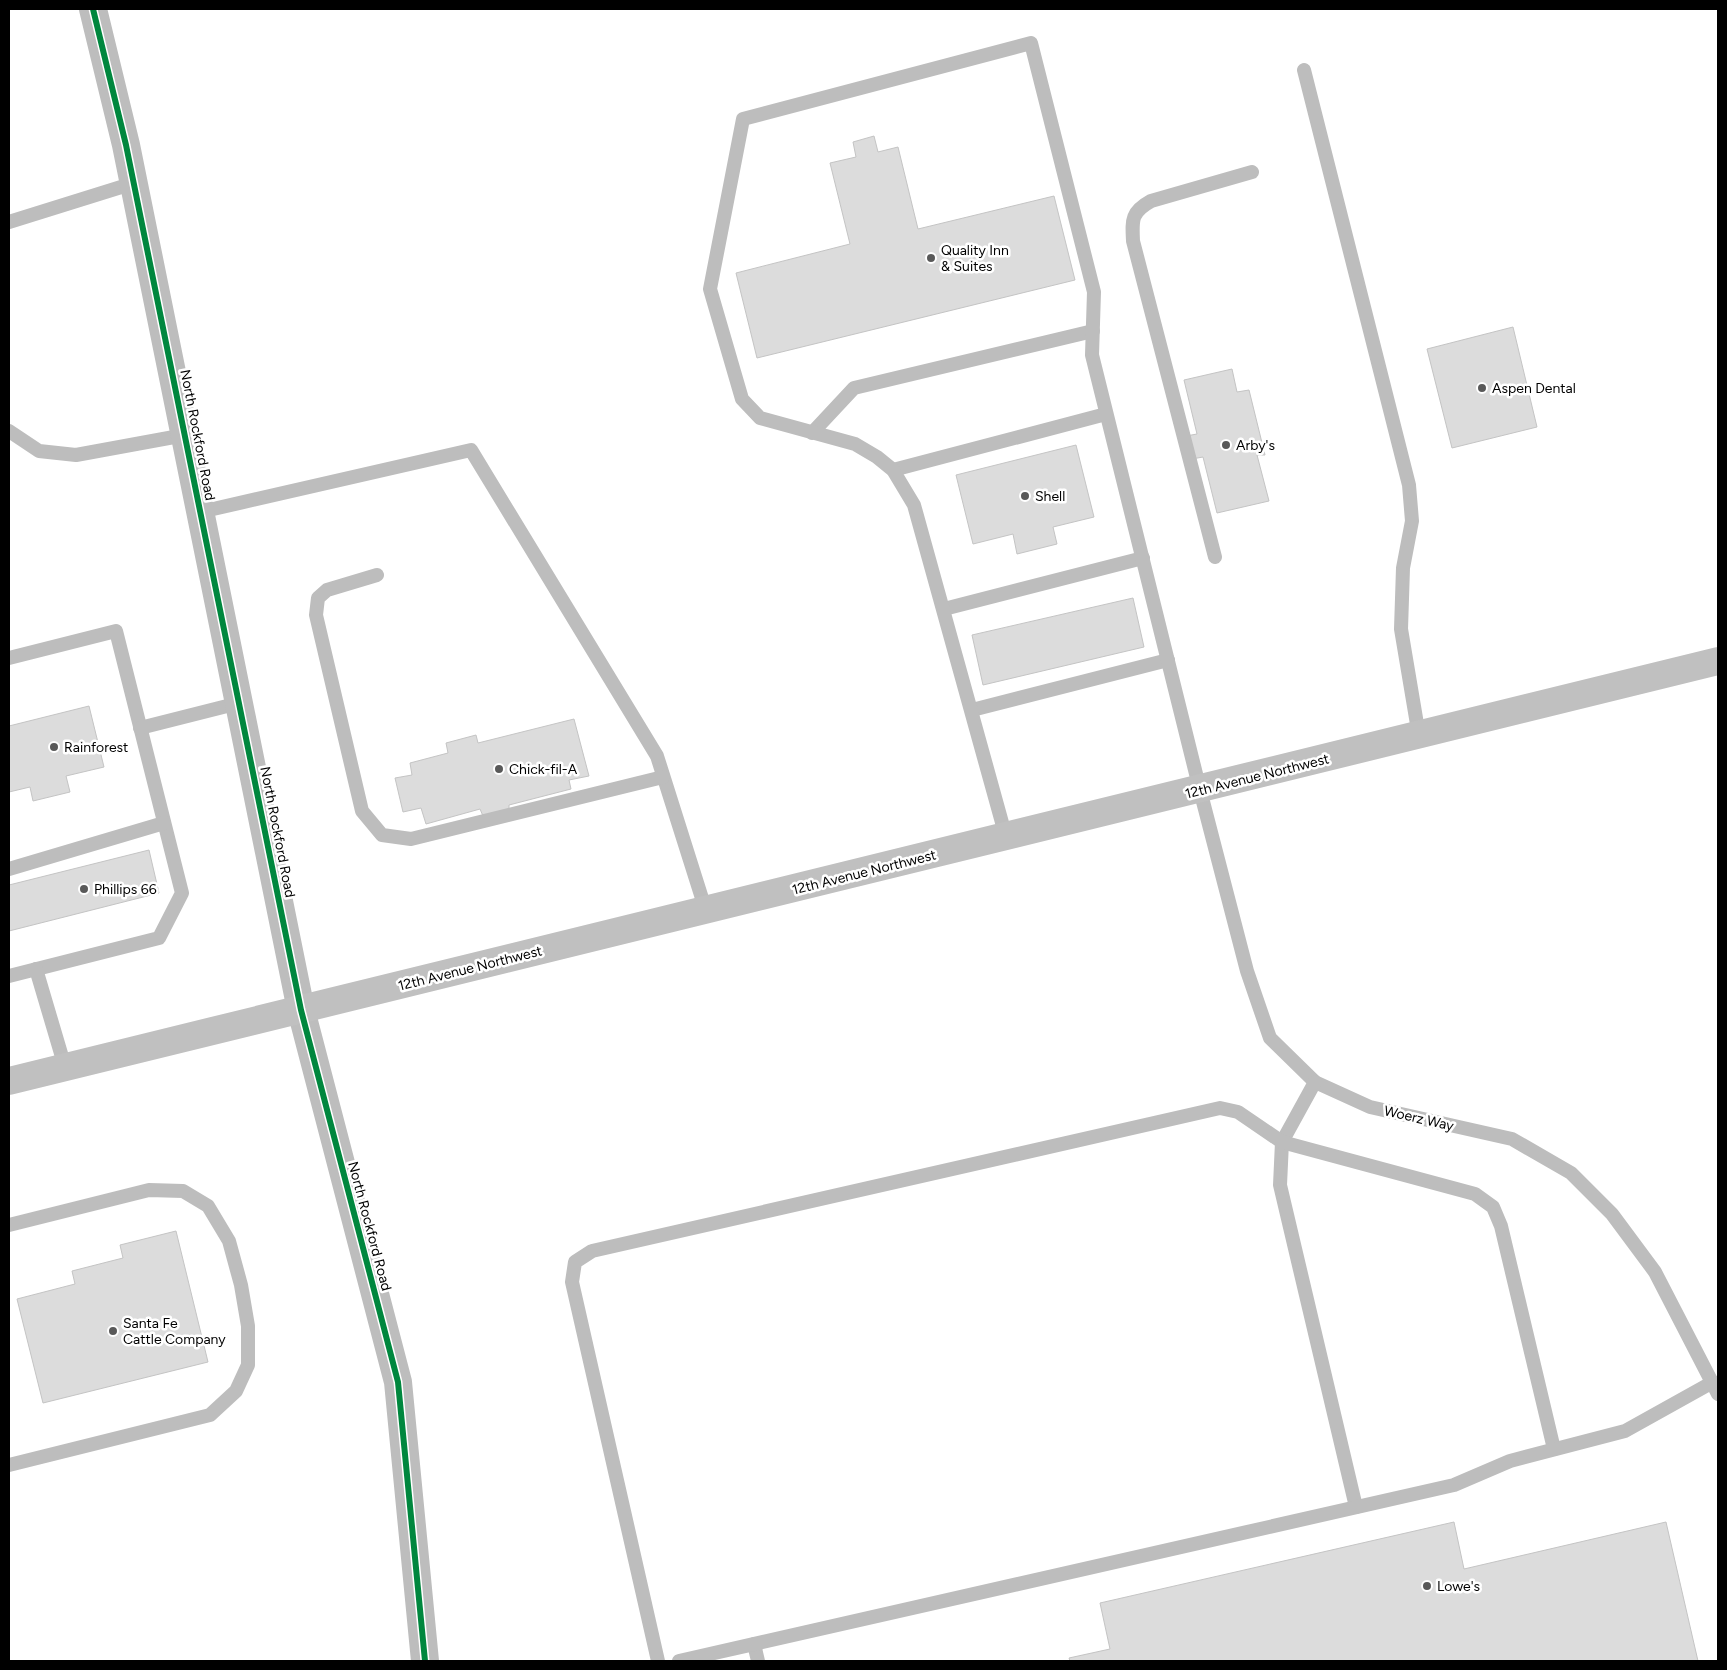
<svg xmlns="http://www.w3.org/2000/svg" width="1727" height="1670" viewBox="0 0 1727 1670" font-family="Figtree,sans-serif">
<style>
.building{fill:#dcdcdc;stroke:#c4c4c4}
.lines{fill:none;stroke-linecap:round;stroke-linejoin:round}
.service{stroke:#bdbdbd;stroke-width:14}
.tertiary{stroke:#bdbdbd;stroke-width:28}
.secondary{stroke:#c0c0c0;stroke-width:28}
.cycleway-casing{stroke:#fff;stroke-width:9}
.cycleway{stroke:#00873e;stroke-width:6}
.poi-dot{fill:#595959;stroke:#fff;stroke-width:2}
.labels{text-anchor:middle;stroke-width:5;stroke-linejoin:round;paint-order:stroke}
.poi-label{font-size:14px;fill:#000;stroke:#fff;text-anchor:start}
.street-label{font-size:14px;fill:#000;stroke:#fff}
</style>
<rect width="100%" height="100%" fill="#fff"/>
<g class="building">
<path d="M874 136 878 152 898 147 918 229 1054 196 1075 280 757 358 736 273 850 244 830 163 856 157 853 142Z"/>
<path d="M1513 327 1537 427 1452 448 1427 349Z"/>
<path d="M1232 369 1237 392 1249 390 1265 455H1257L1269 501 1217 513 1203 457 1192 459 1186 436 1197 434 1184 380Z"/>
<path d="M1076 445 1094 517 1053 527 1057 544 1017 554 1013 534 973 544 956 475Z"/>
<path d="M1133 598 1144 647 983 685 972 635Z"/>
<path d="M89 706 104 767 66 776 70 792 33 801 30 787 9 792V726Z"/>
<path d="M574 719 589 776 569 780 571 789 509 805V809L483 816 480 809 426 824 421 808 403 812 395 778 412 775 410 763 448 753 446 743 476 735 478 743Z"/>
<path d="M149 850 159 893 9 931V885Z"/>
<path d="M176 1231 208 1362 43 1403 17 1299 75 1284 72 1271 123 1258 120 1245Z"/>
<path d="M1454 1522 1464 1569 1666 1522 1698 1661H1070L1069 1658 1110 1649 1100 1603Z"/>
</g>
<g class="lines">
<g class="service">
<path d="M1304 70 1409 485 1412 521 1403 568 1401 629 1419 736"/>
<path d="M9 222 134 183"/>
<path d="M9 431 39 451 76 455 185 435"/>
<path d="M812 433 854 388 1093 331"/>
<path d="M893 470 1106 414"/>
<path d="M200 512 471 450 657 756 706 911"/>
<path d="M1215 557 1133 241C1132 220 1131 212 1151 201L1252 172"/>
<path d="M377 575 327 590 318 598 316 615 362 811 382 835 411 839 663 777"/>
<path d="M944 609 1143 558"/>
<path d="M9 658 116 631 182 893 159 938 9 976"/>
<path d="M972 710 1168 660"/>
<path d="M140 728 239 703"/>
<path d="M1006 837 914 505 893 470 877 457 855 444 760 418 742 399 710 289 743 119 1031 43 1094 292 1092 355 1200 790 1247 971 1270 1038 1315 1082 1370 1107 1512 1139 1571 1173 1612 1214 1655 1272 1718 1394"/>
<path d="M9 869 164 823"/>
<path d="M36 969 65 1067"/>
<path d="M1315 1082 1282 1142 1280 1185 1356 1507"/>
<path d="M9 1225 149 1190 183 1191 208 1206 229 1241 241 1285 248 1326V1365L236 1391 210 1415 9 1465"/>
<path d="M754 1644 758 1661"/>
<path d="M658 1661 572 1282 575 1262 592 1251 1220 1108 1238 1112 1282 1142 1475 1194 1493 1207 1501 1226 1554 1449"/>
<path d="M679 1661 1454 1485 1510 1461 1625 1431 1713 1382"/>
</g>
<path class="tertiary" d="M93 9 126 145 301 1010 398 1382 425 1661"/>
<path class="secondary" d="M9 1081 1718 661"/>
<g class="cycleway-casing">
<path id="cycleway" d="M93 9 126 145 301 1010 398 1382 425 1661"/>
</g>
<use href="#cycleway" class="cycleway"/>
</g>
<g class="poi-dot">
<circle cx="931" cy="258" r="5"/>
<circle cx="1482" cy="388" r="5"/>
<circle cx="1226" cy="445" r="5"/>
<circle cx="1025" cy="496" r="5"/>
<circle cx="54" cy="747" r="5"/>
<circle cx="499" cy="769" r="5"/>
<circle cx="84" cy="889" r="5"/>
<circle cx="113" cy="1331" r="5"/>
<circle cx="1427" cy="1586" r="5"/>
</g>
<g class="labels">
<g class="poi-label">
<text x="941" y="255">Quality Inn<tspan x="941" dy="16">&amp; Suites</tspan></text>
<text x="1492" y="393">Aspen Dental</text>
<text x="1236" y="450">Arby's</text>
<text x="1035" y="501">Shell</text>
<text x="64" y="752">Rainforest</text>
<text x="509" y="774">Chick-fil-A</text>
<text x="94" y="894">Phillips 66</text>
<text x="123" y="1328">Santa Fe<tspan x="123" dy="16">Cattle Company</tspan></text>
<text x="1437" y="1591">Lowe's</text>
</g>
<g class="street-label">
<text transform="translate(198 435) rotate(79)" y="5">North Rockford Road</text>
<text transform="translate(1257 776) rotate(-14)" y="5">12th Avenue Northwest</text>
<text transform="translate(278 832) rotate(79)" y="5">North Rockford Road</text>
<text transform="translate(864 872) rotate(-14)" y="5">12th Avenue Northwest</text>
<text transform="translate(470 968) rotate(-14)" y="5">12th Avenue Northwest</text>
<text transform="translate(1419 1118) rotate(13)" y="5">Woerz Way</text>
<text transform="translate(370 1226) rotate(75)" y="5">North Rockford Road</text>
</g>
</g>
<rect width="1727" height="1670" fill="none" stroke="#000000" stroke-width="20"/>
</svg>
